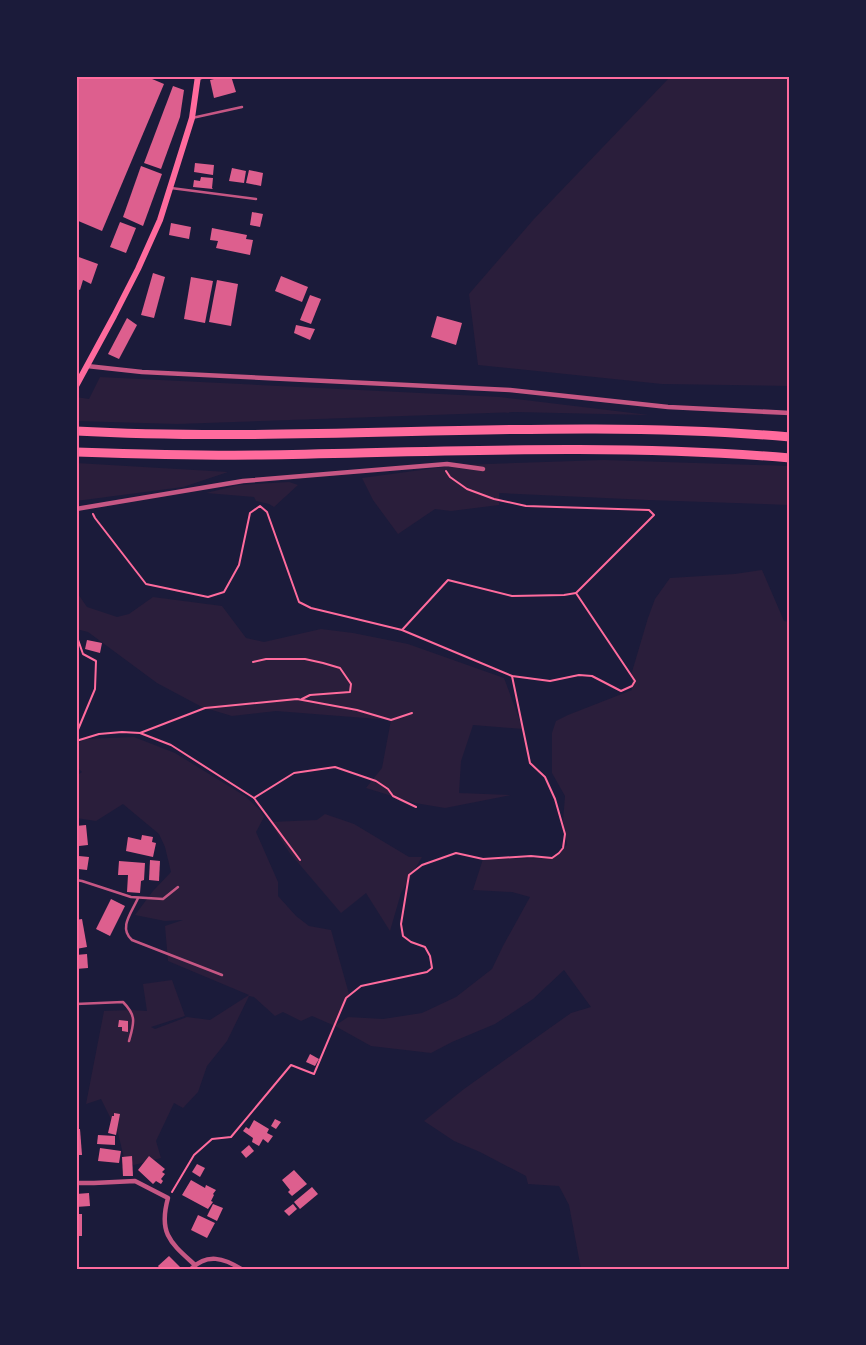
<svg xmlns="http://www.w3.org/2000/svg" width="866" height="1345" viewBox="0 0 866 1345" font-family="Montserrat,sans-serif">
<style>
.green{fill:#2a1e3b}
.building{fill:#dd5f8e}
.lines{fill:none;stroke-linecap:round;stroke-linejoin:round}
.path{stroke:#ff6b9d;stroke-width:2}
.service{stroke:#c65784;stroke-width:2.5}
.minor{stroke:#c65784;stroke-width:4.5}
.secondary{stroke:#ff6b9d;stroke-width:6}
.motorway{stroke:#ff6b9d;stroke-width:9}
.neatline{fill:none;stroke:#ff6b9d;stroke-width:2}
</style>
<rect width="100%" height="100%" fill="#1b1b3a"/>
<g class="green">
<path d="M790 76V386L662 384 478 365 469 294 534 219 670 77Z"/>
<path d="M100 377 500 397 649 415 515 412 177 424 76 421V397L89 399Z"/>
<path d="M604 460 790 466V505L648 500 499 493V505L451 511 435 509 398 534 373 500 362 478 458 465Z"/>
<path d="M76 463 228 472 183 487 76 501Z"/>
<path d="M289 482 298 485 274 507 269 504 256 501 254 497 206 493 239 485Z"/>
<path d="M762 570 784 621 790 622V1269H581L569 1205 559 1186 528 1184 526 1176 480 1152 454 1141 424 1121 464 1089 571 1013 591 1007 564 970 533 999 495 1024 452 1042 431 1053 371 1046 335 1026 312 1016 301 1021 283 1012 275 1016 254 997 249 996 227 1041 207 1066 198 1092 183 1108 174 1103 156 1141 161 1158 134 1165 125 1162 118 1133 101 1099 86 1104 104 1011 130 1010 147 1011 143 984 172 980 185 1016 151 1027 155 1029 187 1017 210 1020 249 995 168 961 165 926 183 920 165 921 135 915 153 891 171 872 165 847 159 834 123 804 96 821 76 818V776L82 772 76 766V745L84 739 134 737 175 753 245 796 260 810 264 817 256 832 278 882V896L296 916 309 926 331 930 349 994 336 1025 348 1017 383 1019 422 1013 456 997 492 969 503 946 530 897 512 892 473 890 483 859 552 858 567 845 563 821 565 796 552 773V733L556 721 568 715 632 690V672L648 618 655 599 670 578 735 574Z"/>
<path d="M76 591 87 607 117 617 129 614 153 597 222 606 246 638 264 642 321 629 353 633 408 644 504 678 523 729 473 725 461 761 459 793 511 795 445 808 415 803 366 788 382 768 391 720 276 711 232 716 202 707 157 683 88 632 76 629Z"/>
<path d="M325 814 354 824 409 857H422L401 893 390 931 366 893 341 913 289 852 270 822 317 820Z"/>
</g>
<g class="building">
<path d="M76 76H145L164 84 102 231 76 220Z"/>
<path d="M226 76H231L236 92 214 98 210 80Z"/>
<path d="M173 86 184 90 180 117 161 169 144 163Z"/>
<path d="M195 163 214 165 213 175 194 172Z"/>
<path d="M141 166 162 174 143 226 123 217Z"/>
<path d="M232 168 246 171 244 183 229 181Z"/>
<path d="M249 170 263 173 261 186 246 183Z"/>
<path d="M201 177 213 178 212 188 213 189 193 187 194 180 200 181Z"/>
<path d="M252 212 263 214 260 227 250 225Z"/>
<path d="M120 222 136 228 126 253 110 247Z"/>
<path d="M171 223 191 227 189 239 169 235Z"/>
<path d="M212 228 247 235 246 239 253 240 250 255 216 248 218 241 210 240Z"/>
<path d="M76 256 98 264 91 284 83 280 80 290 76 288Z"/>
<path d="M153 273 165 277 154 318 141 315Z"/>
<path d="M281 276 308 287 302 302 275 291Z"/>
<path d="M191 277 213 281 205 323 184 319Z"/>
<path d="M217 280 238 284 231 326 209 322Z"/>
<path d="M310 295 321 299 311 324 300 320Z"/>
<path d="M437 316 462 323 456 345 431 337Z"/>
<path d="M127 318 137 325 119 359 108 354Z"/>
<path d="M296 325 315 329 310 340 294 333Z"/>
<path d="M87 640 102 643 100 653 85 649Z"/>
<path d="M86 825 88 845 79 846 78 841H76V826Z"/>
<path d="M142 835 153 837 152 842 156 843 153 857 126 851 128 837 141 840Z"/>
<path d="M79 856 89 857 87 870 78 869Z"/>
<path d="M150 860 160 861 159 881 149 880Z"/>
<path d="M119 861 145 863 144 880 141 881 140 893 127 892 128 875H118Z"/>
<path d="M111 899 125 906 110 936 96 929Z"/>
<path d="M82 919 87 947 76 949V920Z"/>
<path d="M87 954 88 968 76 969V955Z"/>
<path d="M119 1020 128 1021V1032L122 1031V1027H118Z"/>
<path d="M310 1054 319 1059 315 1066 306 1062Z"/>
<path d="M114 1113 120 1114 116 1135 108 1133 112 1116H114Z"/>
<path d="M275 1119 281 1122 276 1129 271 1126Z"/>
<path d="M254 1120 269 1129 267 1133 273 1136 268 1143 263 1139 259 1146 252 1142 253 1138 243 1131 246 1127 249 1129Z"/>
<path d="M76 1129H80L82 1155H76Z"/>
<path d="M98 1135 115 1136V1145L97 1144Z"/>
<path d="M249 1145 254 1151 246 1158 241 1152Z"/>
<path d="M100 1148 121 1151 119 1163 98 1161Z"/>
<path d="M132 1156 133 1176H123L122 1157Z"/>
<path d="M149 1156 165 1169 162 1172 165 1174 161 1179 163 1181 161 1184 156 1181 153 1184 138 1170Z"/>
<path d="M197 1164 205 1168 200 1177 192 1172Z"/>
<path d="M294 1170 307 1184 292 1196 288 1192 290 1190 282 1180Z"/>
<path d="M191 1180 205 1188 206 1185 216 1190 213 1194 214 1195 211 1201 213 1202 208 1209 182 1195Z"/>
<path d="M312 1187 318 1194 300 1209 294 1202Z"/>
<path d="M89 1193 90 1206 76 1207V1194Z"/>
<path d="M213 1204 223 1208 217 1221 207 1216Z"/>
<path d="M293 1204 297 1209 289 1216 284 1211Z"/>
<rect x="76" y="1214" width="6" height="22"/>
<path d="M198 1215 215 1223 207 1238 191 1230Z"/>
<path d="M169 1256 182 1269H160L158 1266Z"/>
</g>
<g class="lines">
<g class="path">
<path d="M93 514 95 518 146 584 208 597 224 592 239 565 250 513 260 506 267 512 299 602 311 608 402 630 512 676 550 681 579 675 592 676 621 691 632 686 635 681 576 593 654 515 649 510 526 506 494 499 467 489 450 477 446 471"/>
<path d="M402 630 448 580 512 596 564 595 576 593"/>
<path d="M76 634 83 654 96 661 95 689 77 732 76 735"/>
<path d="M253 662 266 659H305L323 663 340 668 351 684 350 692 310 695 302 699"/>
<path d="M140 733 205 708 297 699 357 710 391 720 412 713"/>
<path d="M76 741 99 734 122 732 140 733 171 745 254 798 300 860"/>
<path d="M254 798 294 773 335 767 376 781 388 789 393 796 416 807"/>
<path d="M172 1192 194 1155 212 1139 231 1137 291 1065 314 1074 346 998 361 986 427 972 432 968 430 956 425 947 411 942 403 936 401 924 409 875 422 865 456 853 483 859 531 856 552 858 559 853 563 848 565 834 555 799 545 777 530 763 512 676"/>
</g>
<g class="service">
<path d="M190 76 198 79 208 76"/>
<path d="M192 118 242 107"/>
<path d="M171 188 256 199"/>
<path d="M76 880 82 881 131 897 163 899 178 887"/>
<path d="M138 898C132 912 118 928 132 940L222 975"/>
<path d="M76 1004 123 1002C137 1016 134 1023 129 1041"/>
</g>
<g class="minor">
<path d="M87 366 142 372 510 390 668 407 790 413"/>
<path d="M76 509 243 481 447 464 483 469"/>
<path d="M76 1183H94L135 1181 168 1198C158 1234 171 1243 195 1265"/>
<path d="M191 1269C207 1253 224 1258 241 1269"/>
</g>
<path class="secondary" d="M76 386 114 316 138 269 160 220 192 118 198 76"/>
<g class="motorway">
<path d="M76 431C314 444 552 416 790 437"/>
<path d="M76 452C138 454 200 456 261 455 437 452 614 443 790 458"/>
</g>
</g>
<rect width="866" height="1345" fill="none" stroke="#1b1b3a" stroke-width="155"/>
<rect x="78" y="78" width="710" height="1190" class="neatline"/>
</svg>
